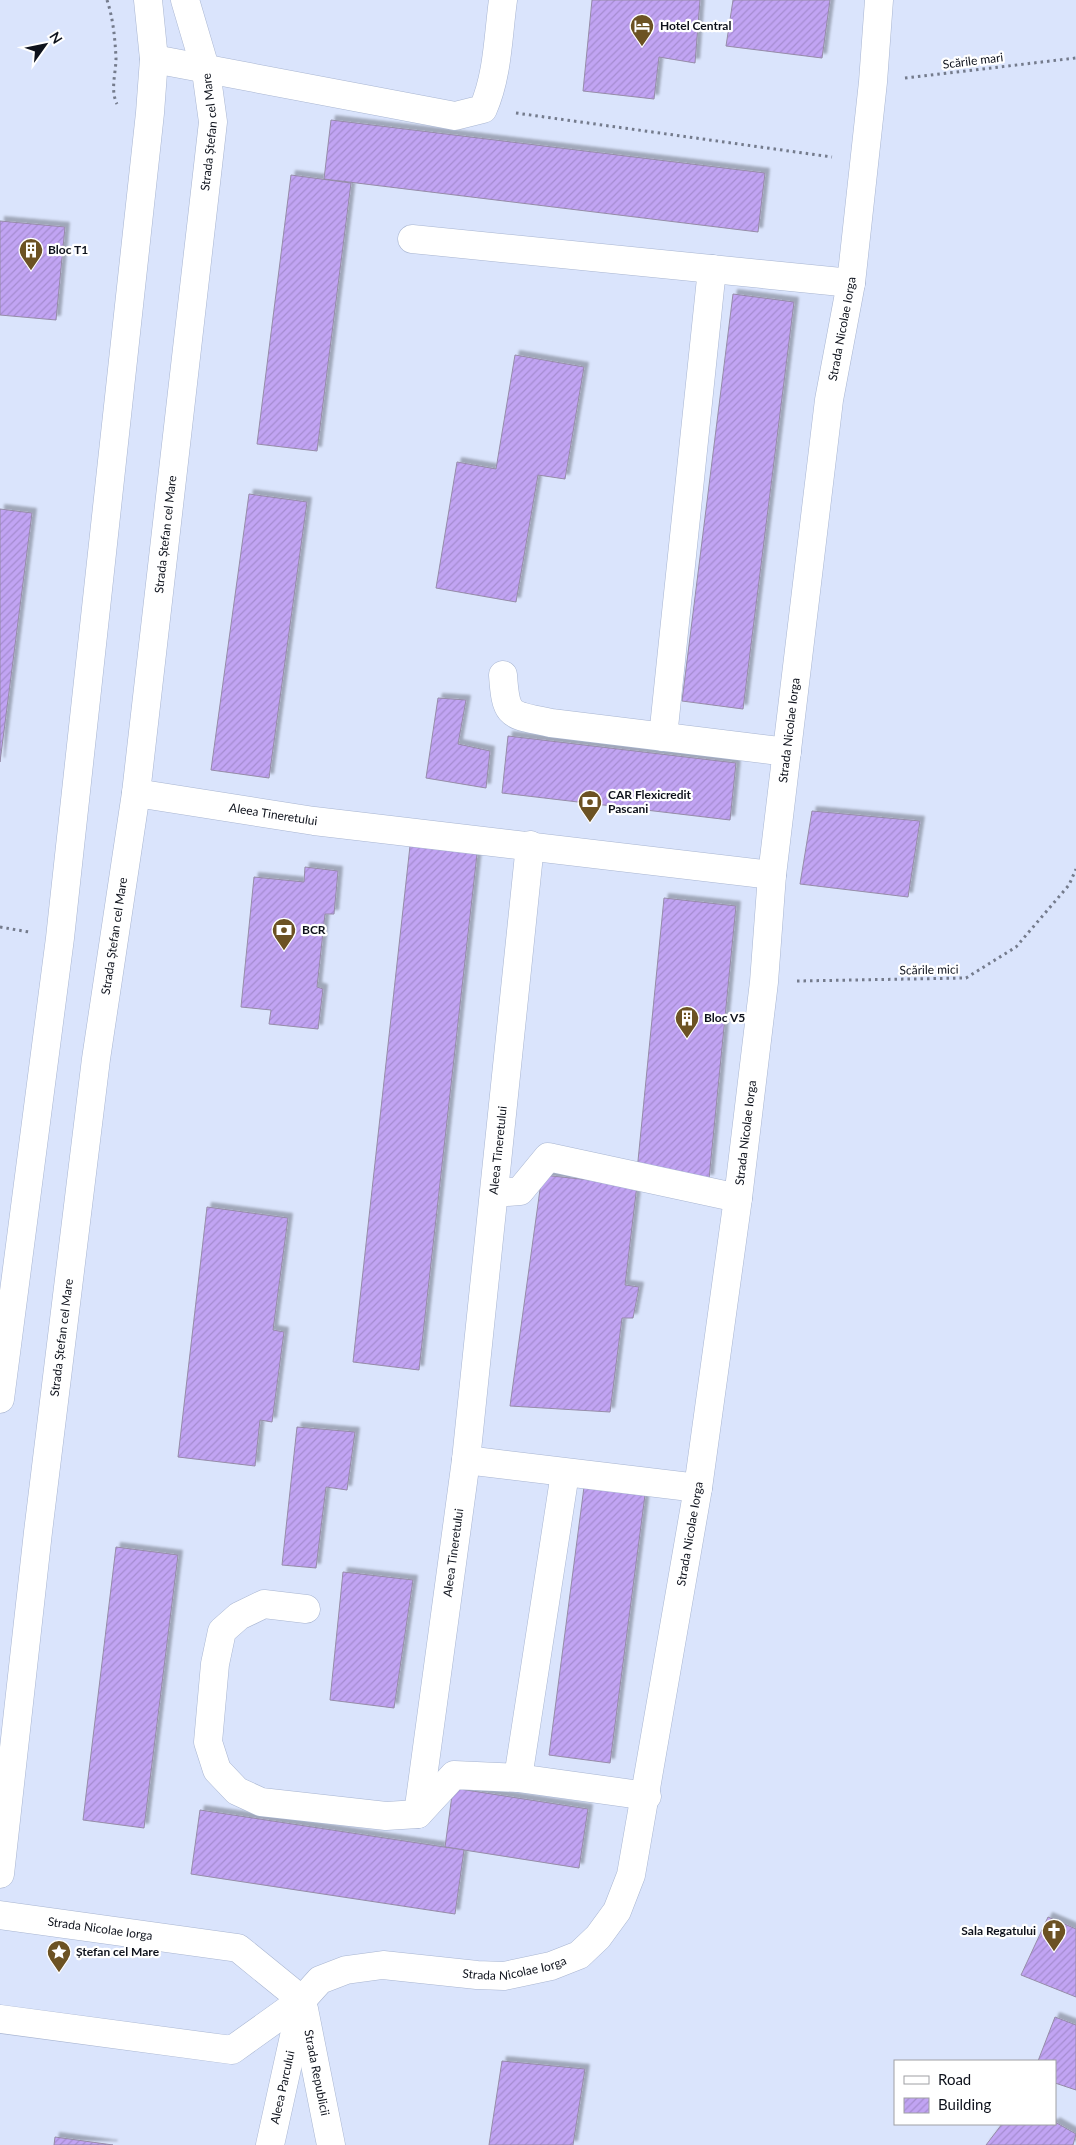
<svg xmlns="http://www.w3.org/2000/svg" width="1076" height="2145" viewBox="0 0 1076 2145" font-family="Lato,sans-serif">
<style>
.building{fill:url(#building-hatch);stroke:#968ca8;filter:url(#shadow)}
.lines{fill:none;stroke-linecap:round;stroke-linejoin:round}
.minor-casing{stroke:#a8b5d1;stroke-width:29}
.major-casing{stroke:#a8b5d1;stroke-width:29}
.path{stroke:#747b8c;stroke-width:3;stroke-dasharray:2.5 4;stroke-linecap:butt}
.minor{stroke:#fff;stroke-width:28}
.major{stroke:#fff;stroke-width:28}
.labels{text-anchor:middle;stroke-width:4.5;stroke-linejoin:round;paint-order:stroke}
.poi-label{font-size:12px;font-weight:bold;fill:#0e121c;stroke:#fff;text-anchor:start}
.street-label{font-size:12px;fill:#0e121c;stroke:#fff}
</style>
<defs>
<pattern id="building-hatch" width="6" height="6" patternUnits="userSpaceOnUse" patternTransform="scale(1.25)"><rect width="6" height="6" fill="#c1a4f3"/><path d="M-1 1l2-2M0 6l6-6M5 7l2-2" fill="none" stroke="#a58cd0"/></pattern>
<filter id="shadow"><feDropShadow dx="4.5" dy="-4.5" stdDeviation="1" flood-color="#0004"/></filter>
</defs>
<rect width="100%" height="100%" fill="#dae4fc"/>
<g class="building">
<path d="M592 0H700L695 63 659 57 654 99 583 91Z"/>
<path d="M733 0H830L822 58 726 46Z"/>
<path d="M331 120 765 173 758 232 324 179Z"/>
<path d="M291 175 351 183 317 451 257 444Z"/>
<path d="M0 221 65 227 56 320 0 315Z"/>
<path d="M733 294 794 302 743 709 682 701Z"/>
<path d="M515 355 584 367 565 479 538 475 516 602 436 588 457 462 496 469Z"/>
<path d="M249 494 307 502 269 778 211 770Z"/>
<path d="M0 509 32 513 0 762Z"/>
<path d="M438 698 466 700 458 744 490 751 486 788 426 778Z"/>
<path d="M508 736 736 763 730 820 502 793Z"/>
<path d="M812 811 920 821 908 897 800 884Z"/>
<path d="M410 846 477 854 419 1370 353 1362Z"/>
<path d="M305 867 338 871 334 914H325L317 987 323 989 318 1029 269 1024 271 1010 241 1007 254 877 304 882Z"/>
<path d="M664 898 736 906 709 1179 637 1171Z"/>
<path d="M542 1175 637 1185 625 1285 639 1287 633 1318H622L610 1412 510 1406Z"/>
<path d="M207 1207 288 1218 273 1330 284 1332 272 1422 260 1420 255 1466 178 1457Z"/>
<path d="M297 1427 355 1432 347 1490 326 1487 316 1568 282 1565Z"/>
<path d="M584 1487 645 1495 610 1763 549 1755Z"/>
<path d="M116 1547 178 1555 144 1828 83 1820Z"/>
<path d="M343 1572 413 1580 394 1708 330 1700Z"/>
<path d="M453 1788 588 1809 579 1868 445 1847Z"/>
<path d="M200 1810 464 1850 455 1914 191 1874Z"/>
<path d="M1048 1917 1076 1929V1997L1021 1975Z"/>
<path d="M1055 2017 1076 2025V2090L1055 2083V2061H1038Z"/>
<path d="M502 2061 585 2069 573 2145H489Z"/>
<path d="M1055 2122 1076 2134 1073 2145H986L1002 2124H1055Z"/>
<path d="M55 2137 113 2145H54Z"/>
</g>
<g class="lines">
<g class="minor-casing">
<g id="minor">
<path d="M154 59 455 116 483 109C498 75 498 36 503 0"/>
<path d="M412 239 851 283"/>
<path d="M503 675C506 719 510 714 551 723L787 752"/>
<path d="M663 737 712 269"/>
<path id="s1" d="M136 793 314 821 772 875"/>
<path d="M495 1193 520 1191 548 1157 738 1198"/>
<path d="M466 1460 698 1488"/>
<path id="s2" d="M306 1609 264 1604 239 1616 222 1631 215 1664 208 1742 217 1770 237 1791 261 1802 386 1816 418 1814 466 1460 530 845"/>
<path d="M518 1778 647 1796"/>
<path d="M418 1814 454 1775 518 1778 565 1473"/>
<path id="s3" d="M0 1915 238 1948 302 2000"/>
<path id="s4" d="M304 2009 331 2145"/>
<path id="s5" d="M0 2019 232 2050 302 2000 320 1980 346 1970 383 1965 477 1975 504 1976 551 1966 579 1955 598 1937 617 1911 631 1875 698 1488 738 1198 764 982 772 875 829 400 851 283 873 82 879 0"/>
<path id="s6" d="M270 2145 302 2000"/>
</g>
</g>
<g class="major-casing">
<g id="major">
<path d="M0 1399 60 938 150 113 154 59 148 0"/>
<path id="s7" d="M0 1874 38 1532 96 1059 136 793 213 122 206 71 185 0"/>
</g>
</g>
<g class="path">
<path d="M107 0C113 18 115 38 116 58 116 73 110 90 117 104"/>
<path d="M905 78 1076 58"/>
<path d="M516 113 832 157"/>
<path d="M0 927 29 932"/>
<path d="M797 981 966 978 1016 947 1069 885 1076 869"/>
</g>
<use href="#minor" class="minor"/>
<use href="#major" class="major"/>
</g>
<defs>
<g id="hotel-pin" transform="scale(1.25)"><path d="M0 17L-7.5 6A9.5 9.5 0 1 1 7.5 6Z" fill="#6c5223" stroke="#fff"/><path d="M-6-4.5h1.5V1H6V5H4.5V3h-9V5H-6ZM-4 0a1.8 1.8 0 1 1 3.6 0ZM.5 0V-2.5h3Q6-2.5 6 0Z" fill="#fff"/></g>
<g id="building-pin" transform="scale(1.25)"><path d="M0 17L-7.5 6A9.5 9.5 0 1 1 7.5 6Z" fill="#6c5223" stroke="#fff"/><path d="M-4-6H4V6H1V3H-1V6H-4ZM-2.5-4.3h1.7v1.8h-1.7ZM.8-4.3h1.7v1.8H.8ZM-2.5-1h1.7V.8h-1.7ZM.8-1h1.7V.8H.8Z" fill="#fff"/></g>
<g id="bank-pin" transform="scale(1.25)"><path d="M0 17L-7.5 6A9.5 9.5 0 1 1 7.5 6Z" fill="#6c5223" stroke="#fff"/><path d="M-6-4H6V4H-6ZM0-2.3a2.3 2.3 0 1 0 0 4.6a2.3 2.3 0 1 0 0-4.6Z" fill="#fff"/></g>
<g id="church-pin" transform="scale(1.25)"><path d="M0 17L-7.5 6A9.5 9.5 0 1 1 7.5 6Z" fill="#6c5223" stroke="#fff"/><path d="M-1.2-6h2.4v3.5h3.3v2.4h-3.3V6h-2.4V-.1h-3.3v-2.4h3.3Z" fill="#fff"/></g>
<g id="sight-pin" transform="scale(1.25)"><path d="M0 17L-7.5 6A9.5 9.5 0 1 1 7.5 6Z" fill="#6c5223" stroke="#fff"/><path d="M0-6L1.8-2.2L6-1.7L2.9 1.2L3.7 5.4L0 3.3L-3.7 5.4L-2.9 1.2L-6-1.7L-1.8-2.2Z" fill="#fff"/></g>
</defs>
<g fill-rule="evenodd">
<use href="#hotel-pin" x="642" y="26"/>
<use href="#building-pin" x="31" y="250"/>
<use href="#bank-pin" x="590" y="802"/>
<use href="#bank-pin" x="284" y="930"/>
<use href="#building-pin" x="687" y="1018"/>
<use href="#church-pin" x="1054" y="1931"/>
<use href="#sight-pin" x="59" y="1952"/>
</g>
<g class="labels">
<g class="poi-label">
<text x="660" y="30">Hotel Central</text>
<text x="48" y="254">Bloc T1</text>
<text x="608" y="799">CAR Flexicredit<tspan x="608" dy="14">Pascani</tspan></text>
<text x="302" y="934">BCR</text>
<text x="704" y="1022">Bloc V5</text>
<text x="1036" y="1935" text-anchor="end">Sala Regatului</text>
<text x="76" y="1956">Ștefan cel Mare</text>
</g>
<g class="street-label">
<text transform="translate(973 61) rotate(-7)" y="4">Scările mari</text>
<text dy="4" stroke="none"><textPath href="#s7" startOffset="1755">Strada Ștefan cel Mare</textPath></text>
<text dy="4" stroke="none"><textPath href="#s5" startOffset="2270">Strada Nicolae Iorga</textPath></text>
<text dy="4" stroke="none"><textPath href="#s7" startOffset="1350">Strada Ștefan cel Mare</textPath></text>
<text dy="4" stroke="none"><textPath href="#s5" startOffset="1865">Strada Nicolae Iorga</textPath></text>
<text dy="4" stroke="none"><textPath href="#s1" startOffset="139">Aleea Tineretului</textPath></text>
<text dy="4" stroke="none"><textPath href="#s7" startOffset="945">Strada Ștefan cel Mare</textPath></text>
<text transform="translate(929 970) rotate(-1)" y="4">Scările mici</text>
<text dy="4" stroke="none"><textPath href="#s5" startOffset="1460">Strada Nicolae Iorga</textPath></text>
<text dy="4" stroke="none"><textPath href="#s2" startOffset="1116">Aleea Tineretului</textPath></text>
<text dy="4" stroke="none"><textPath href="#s7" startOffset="540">Strada Ștefan cel Mare</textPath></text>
<text dy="4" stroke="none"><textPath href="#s5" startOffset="1055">Strada Nicolae Iorga</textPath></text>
<text dy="4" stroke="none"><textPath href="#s2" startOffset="711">Aleea Tineretului</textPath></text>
<text dy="4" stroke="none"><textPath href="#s3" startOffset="101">Strada Nicolae Iorga</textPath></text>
<text dy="4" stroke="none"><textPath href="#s5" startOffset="545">Strada Nicolae Iorga</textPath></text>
<text dy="4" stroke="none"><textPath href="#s4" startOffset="65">Strada Republicii</textPath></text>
<text dy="4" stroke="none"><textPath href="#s6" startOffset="59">Aleea Parcului</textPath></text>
</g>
</g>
<rect x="894" y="2060" width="162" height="65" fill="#ffffff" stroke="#9fa0a4"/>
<rect x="904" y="2076" width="25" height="8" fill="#ffffff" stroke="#9fa0a4"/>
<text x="938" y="2085" font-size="15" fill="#0e121c">Road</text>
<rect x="904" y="2098" width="25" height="15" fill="url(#building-hatch)" stroke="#9fa0a4"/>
<text x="938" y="2110" font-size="15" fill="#0e121c">Building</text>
<g transform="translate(45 45) rotate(57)" stroke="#ffffff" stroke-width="4" paint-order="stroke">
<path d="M0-4L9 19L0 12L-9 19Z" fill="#0e121c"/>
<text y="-8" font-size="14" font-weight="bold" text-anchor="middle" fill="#0e121c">N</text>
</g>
</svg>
